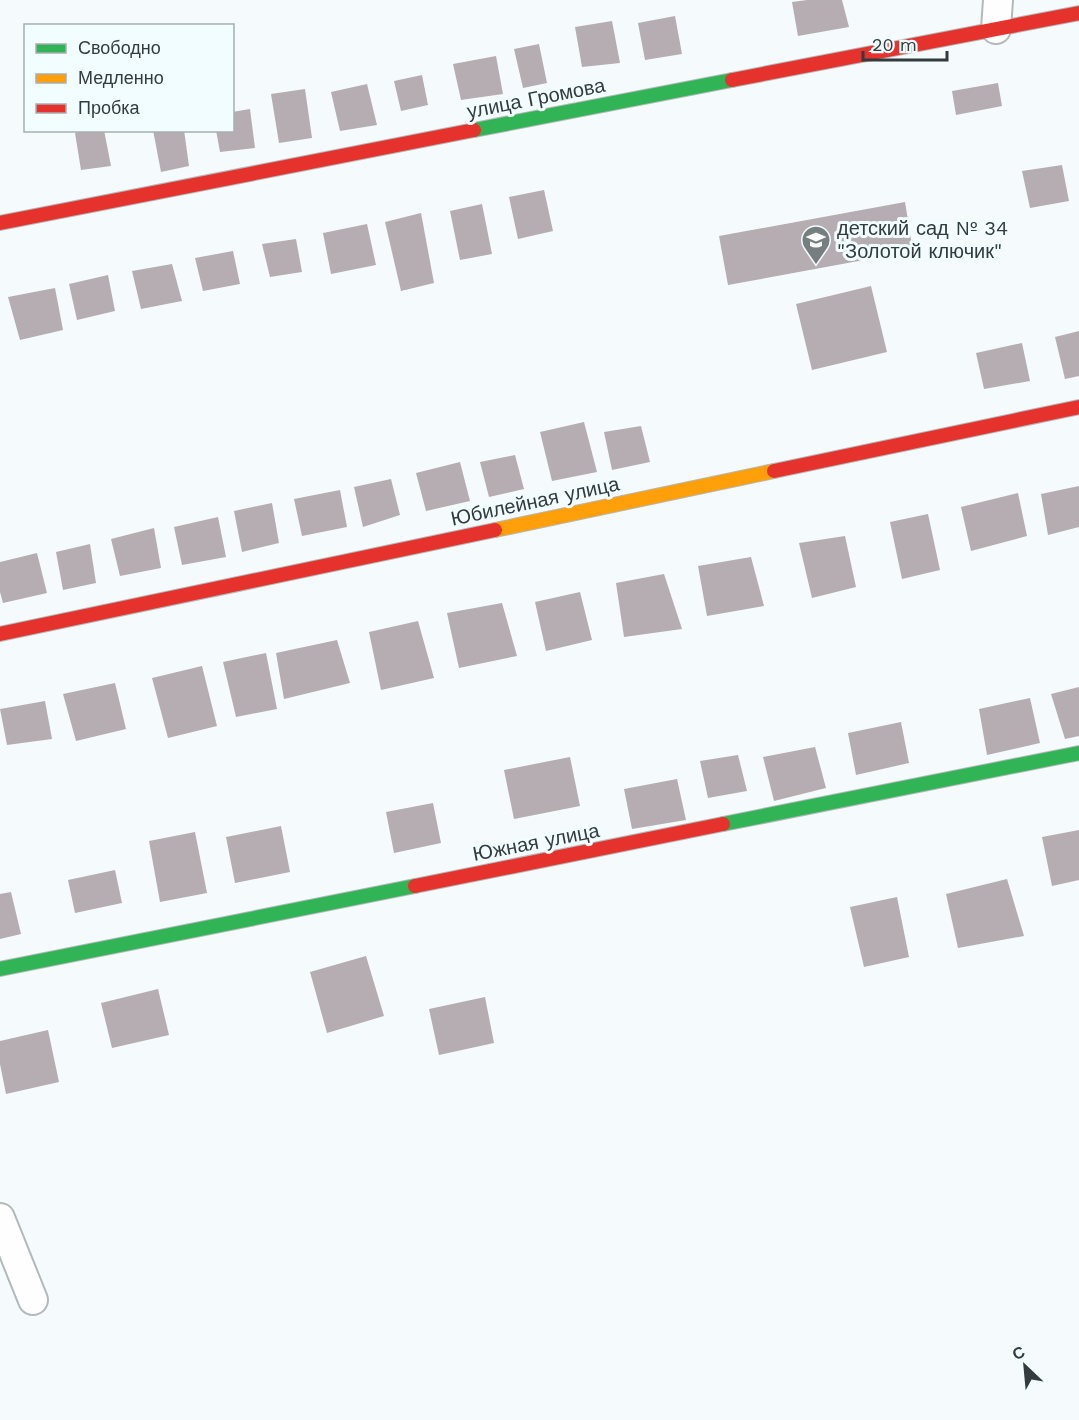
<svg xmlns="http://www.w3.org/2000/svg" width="1079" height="1420" viewBox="0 0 1079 1420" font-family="'Work Sans',sans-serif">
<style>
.building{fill:#b5adb1}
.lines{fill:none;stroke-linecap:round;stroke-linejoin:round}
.street-casing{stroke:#b3b9ba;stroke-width:32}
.fast-casing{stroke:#b3b9ba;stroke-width:16}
.slow-casing{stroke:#b3b9ba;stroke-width:16}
.jam-casing{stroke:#b3b9ba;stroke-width:16}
.street{stroke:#fefeff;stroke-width:28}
.fast{stroke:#30b455;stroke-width:14}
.slow{stroke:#ff9f0a;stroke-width:14}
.jam{stroke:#e5322d;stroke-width:14}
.labels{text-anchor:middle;stroke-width:6;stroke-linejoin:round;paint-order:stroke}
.street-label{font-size:20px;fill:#333b3c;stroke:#f2fdff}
.poi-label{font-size:20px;fill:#333b3c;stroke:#f2fdff;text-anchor:start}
</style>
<rect width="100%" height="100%" fill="#f5fbfc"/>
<g class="building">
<path d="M807 0H842L849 27 798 36 792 2Z"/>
<path d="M675 16 682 54 645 60 638 23Z"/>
<path d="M612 21 620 63 582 67 575 27Z"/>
<path d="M539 44 547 83 523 88 514 49Z"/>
<path d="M496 56 503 94 461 100 453 64Z"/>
<path d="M422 75 428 105 401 111 394 81Z"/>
<path d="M998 83 1002 106 956 115 952 91Z"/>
<path d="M367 84 377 125 340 131 331 92Z"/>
<path d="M305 89 312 138 279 143 271 94Z"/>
<path d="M250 109 255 148 220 152 216 130H232V112Z"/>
<path d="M88 130H104L111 166 81 170 75 133Z"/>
<path d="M153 130H184L189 166 161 172Z"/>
<path d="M1062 165 1069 201 1030 208 1022 171Z"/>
<path d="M544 190 553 231 518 239 509 197Z"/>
<path d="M905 202 913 251 728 285 719 236Z"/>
<path d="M482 204 492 254 460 260 450 211Z"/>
<path d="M421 213 434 283 401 291 385 222Z"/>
<path d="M367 224 376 265 331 274 323 233Z"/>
<path d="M296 239 302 272 270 277 262 244Z"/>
<path d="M233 251 240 284 203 291 195 258Z"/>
<path d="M172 264 182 301 141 309 132 271Z"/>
<path d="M108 275 115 311 77 320 69 284Z"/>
<path d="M871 286 887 352 812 370 796 304Z"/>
<path d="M55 288 63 330 20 340 8 297Z"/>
<path d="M1079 331V376L1065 379 1055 337Z"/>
<path d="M1022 343 1030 381 984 389 976 353Z"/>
<path d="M584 422 597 472 552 481 540 432Z"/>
<path d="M641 426 650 462 612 470 604 432Z"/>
<path d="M515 455 524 489 489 497 480 462Z"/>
<path d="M460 462 470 501 426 511 416 473Z"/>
<path d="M391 479 400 515 363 527 354 487Z"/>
<path d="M1079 486V527L1048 535 1041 494Z"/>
<path d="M340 490 347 527 302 536 294 499Z"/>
<path d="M1018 493 1027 536 971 551 961 507Z"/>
<path d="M272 503 279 543 242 552 234 511Z"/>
<path d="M928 514 940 570 902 579 890 522Z"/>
<path d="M218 517 226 557 182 565 174 527Z"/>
<path d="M154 528 161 568 120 576 111 539Z"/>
<path d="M845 536 856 587 812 598 799 543Z"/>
<path d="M90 544 96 583 63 590 56 552Z"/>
<path d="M37 553 47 593 3 603 0 592V562Z"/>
<path d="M751 557 764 606 707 616 698 566Z"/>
<path d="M664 574 682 629 624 637 616 583Z"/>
<path d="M580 592 592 640 546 651 535 602Z"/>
<path d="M502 603 517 656 459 668 447 613Z"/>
<path d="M418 621 434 678 381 690 369 632Z"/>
<path d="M337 640 350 683 284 699 276 653Z"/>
<path d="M266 653 277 709 236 717 223 662Z"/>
<path d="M202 666 217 726 168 738 152 678Z"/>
<path d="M115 683 126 729 76 741 63 694Z"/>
<path d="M1079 687V736L1065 739 1051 694Z"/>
<path d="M1030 698 1040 743 987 755 979 709Z"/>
<path d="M45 701 52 739 7 745 0 709Z"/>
<path d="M901 722 909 763 856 775 848 733Z"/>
<path d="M815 747 826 788 774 801 763 757Z"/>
<path d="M738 755 747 791 708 798 700 761Z"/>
<path d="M570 757 580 806 514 819 504 770Z"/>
<path d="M677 779 686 820 632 829 624 789Z"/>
<path d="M433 803 441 843 394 853 386 812Z"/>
<path d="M281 826 290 872 235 883 226 837Z"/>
<path d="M1079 830V880L1052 886 1042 837Z"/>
<path d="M195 832 207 893 160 902 149 841Z"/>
<path d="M115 870 122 903 75 913 68 880Z"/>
<path d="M1007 879 1024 936 958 948 946 894Z"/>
<path d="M11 892 21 934 0 939V894Z"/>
<path d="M897 897 909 957 864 967 850 907Z"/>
<path d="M366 956 384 1016 327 1033 310 972Z"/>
<path d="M158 989 169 1035 112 1048 101 1003Z"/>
<path d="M485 997 494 1043 439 1055 429 1009Z"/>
<path d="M48 1030 59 1082 6 1094 0 1064V1041Z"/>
</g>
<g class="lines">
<g class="street-casing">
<g id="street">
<path d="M996 29 998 0"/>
<path d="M0 1218 33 1300"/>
</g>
</g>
<g class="fast-casing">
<g id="fast">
<path d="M474 130 732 80"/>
<path d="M723 824 1079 753"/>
<path d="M0 969 415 886"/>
</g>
</g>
<g class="slow-casing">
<path id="slow" d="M495 530 774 471"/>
</g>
<g class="jam-casing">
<g id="jam">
<path d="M732 80 1079 13"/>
<path d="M0 223 474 130"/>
<path d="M774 471 1079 407"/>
<path d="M0 634 495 530"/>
<path d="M415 886 723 824"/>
</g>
</g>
<use href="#street" class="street"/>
<use href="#fast" class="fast"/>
<use href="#slow" class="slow"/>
<use href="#jam" class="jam"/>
</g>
<defs>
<g id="school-pin" transform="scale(1.5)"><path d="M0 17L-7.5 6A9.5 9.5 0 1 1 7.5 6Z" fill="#777e7f" stroke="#f2fdff"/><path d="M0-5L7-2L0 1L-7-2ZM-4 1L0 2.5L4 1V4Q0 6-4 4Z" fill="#fff"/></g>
</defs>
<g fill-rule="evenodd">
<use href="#school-pin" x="816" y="240"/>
</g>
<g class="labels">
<g class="street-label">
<text transform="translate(536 98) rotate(-11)" y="7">улица Громова</text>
<text transform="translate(535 501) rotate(-12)" y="7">Юбилейная улица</text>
<text transform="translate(536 842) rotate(-11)" y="7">Южная улица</text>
</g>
<g class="poi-label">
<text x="837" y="235">детский сад № 34<tspan x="837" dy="23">"Золотой ключик"</tspan></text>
</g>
</g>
<rect x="24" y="24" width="210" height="108" fill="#f2fdff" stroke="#a6afb1" stroke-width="1.5"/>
<rect x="36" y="44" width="30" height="9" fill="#30b455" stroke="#a6afb1" stroke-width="1.5"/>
<text x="78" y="54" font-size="18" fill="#333b3c">Свободно</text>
<rect x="36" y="74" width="30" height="9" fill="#ff9f0a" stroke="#a6afb1" stroke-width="1.5"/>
<text x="78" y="84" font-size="18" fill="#333b3c">Медленно</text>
<rect x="36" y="104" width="30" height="9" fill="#e5322d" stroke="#a6afb1" stroke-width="1.5"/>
<text x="78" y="114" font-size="18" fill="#333b3c">Пробка</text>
<g transform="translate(1025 1366) rotate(334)" stroke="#f2fdff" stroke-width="4.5" paint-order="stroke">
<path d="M0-4.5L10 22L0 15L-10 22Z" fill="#333b3c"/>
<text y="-9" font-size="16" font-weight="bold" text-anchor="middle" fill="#333b3c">С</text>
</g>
<path d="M863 51v9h84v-9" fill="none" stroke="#333b3c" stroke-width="3"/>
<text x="872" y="51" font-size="18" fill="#333b3c" stroke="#f2fdff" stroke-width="4.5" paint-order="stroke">20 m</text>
</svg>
